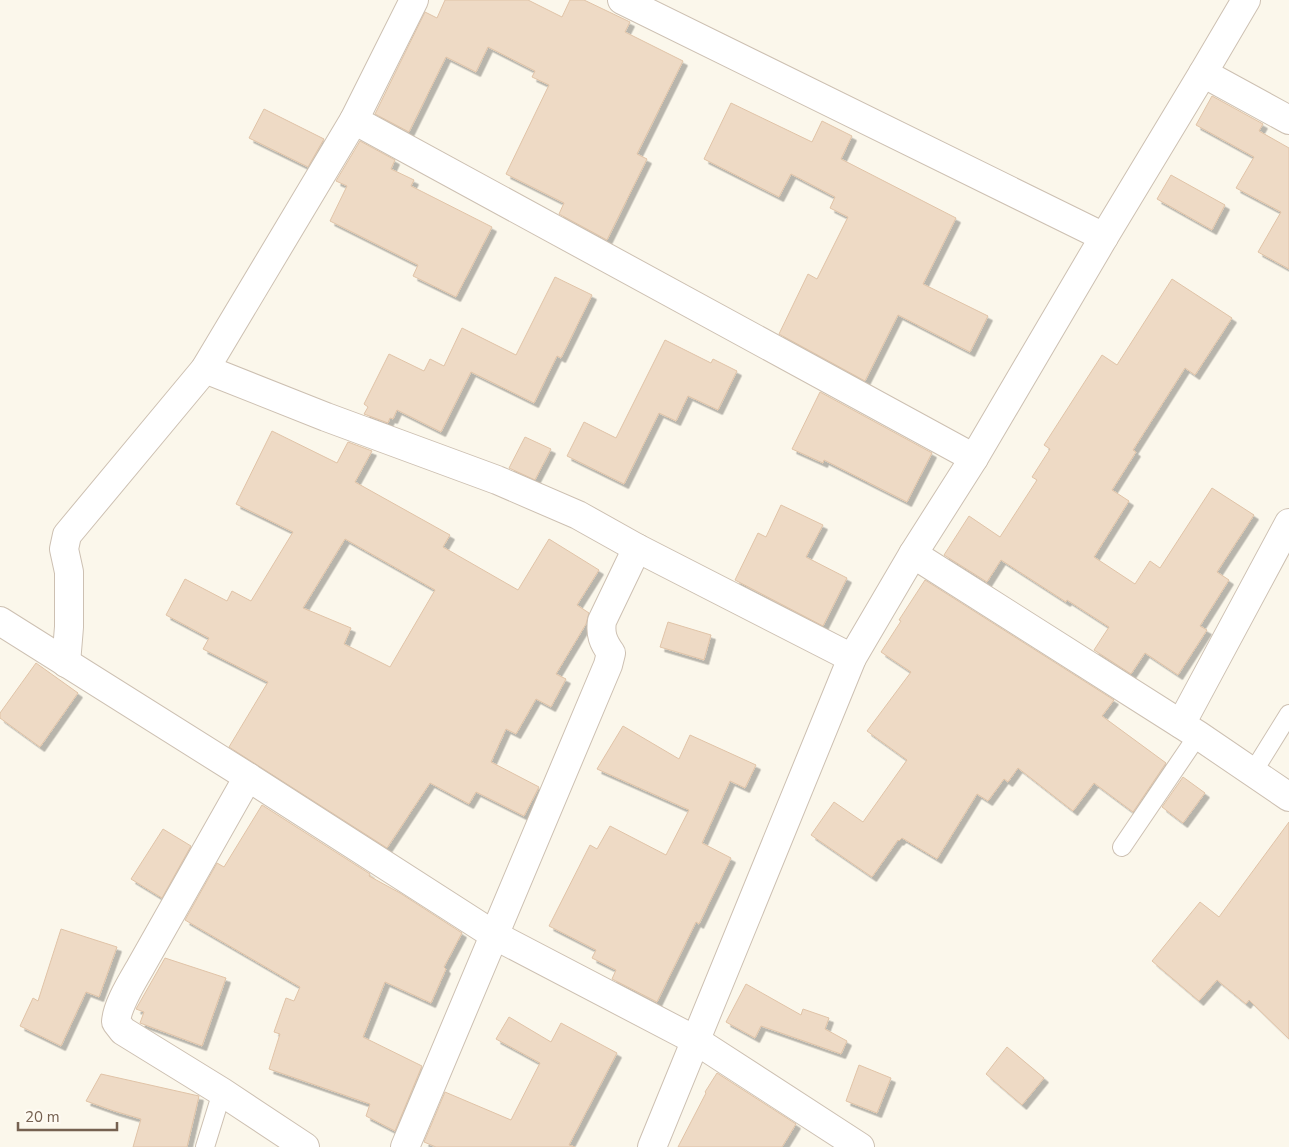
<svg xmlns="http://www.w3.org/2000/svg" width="1289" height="1147" viewBox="0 0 1289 1147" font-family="'Nunito Sans',sans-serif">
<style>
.building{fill:#eedac5;stroke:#e0c3a7;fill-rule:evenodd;filter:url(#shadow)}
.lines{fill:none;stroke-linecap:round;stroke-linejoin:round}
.lane-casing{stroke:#cdc0b2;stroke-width:20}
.street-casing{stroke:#cdc0b2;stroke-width:30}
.lane{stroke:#fff;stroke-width:18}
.street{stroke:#fff;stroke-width:28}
</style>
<defs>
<filter id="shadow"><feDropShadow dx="4.5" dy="4.5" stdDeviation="0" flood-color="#0004"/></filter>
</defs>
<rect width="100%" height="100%" fill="#fbf7eb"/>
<g class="building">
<path d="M445 0H528L562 17 570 0H584L630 22 625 32 683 61 637 154 647 159 607 240 559 214 564 203 506 174 549 85 532 77 535 71 488 47 476 72 446 57 409 132 375 114 425 12 437 18Z"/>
<path d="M1212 96 1263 124 1259 131 1289 148V269L1258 252 1281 212 1236 188 1254 157 1196 125Z"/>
<path d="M731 103 812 142 822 121 852 136 841 159 956 218 923 284 988 316 970 352 898 315 865 381 779 334 808 274 817 279 848 217 830 208 835 197 791 174 779 197 704 159Z"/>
<path d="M264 109 324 139 308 167 249 138Z"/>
<path d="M360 141 395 160 391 169 414 180 411 186 492 227 456 297 413 276 418 265 330 221 347 186 336 181Z"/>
<path d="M1171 175 1225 205 1212 230 1157 199Z"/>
<path d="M555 277 592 295 561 358 557 356 534 403 471 372 441 432 397 410 393 419 390 418 388 423 364 414 368 407 364 404 389 354 424 371 430 359 444 366 462 328 516 355Z"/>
<path d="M1172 279 1232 318 1195 375 1185 368 1133 450 1136 452 1112 490 1129 501 1094 557 1135 584 1150 561 1160 568 1212 488 1254 515 1217 572 1229 580 1200 626 1207 630 1178 675 1145 653 1131 674 1094 650 1109 627 1067 600 1066 602 1001 560 987 582 944 555 969 516 1000 537 1037 480 1032 477 1050 449 1044 445 1102 355 1117 365Z"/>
<path d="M665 340 711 363 713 359 737 371 718 410 688 396 676 421 659 413 624 484 567 456 584 422 616 438Z"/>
<path d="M820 392 932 453 907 502 824 460 823 463 792 449Z"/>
<path d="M272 431 337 463 348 442 372 451 355 482 450 535 443 547 518 590 549 539 599 570 577 605 589 613 586 624 556 674 566 679 551 707 536 699 516 734 506 729 491 762 539 787 524 816 476 792 469 804 430 783 387 848 229 747 268 682 203 649 209 638 166 615 185 579 227 601 232 591 251 601 293 532 236 504ZM345 539 435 590 390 667 344 644 351 628 303 608Z"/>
<path d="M525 437 551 449 535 480 509 468Z"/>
<path d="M781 505 823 525 806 557 847 578 823 626 735 580 758 533 766 537Z"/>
<path d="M925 580 1114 700 1102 716 1166 763 1133 812 1094 783 1073 811 1018 768 1008 782 1004 779 988 801 977 794 937 859 902 838 899 841 898 840 872 877 811 835 834 802 863 822 907 760 867 731 911 672 881 652 901 621 899 620Z"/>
<path d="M668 622 711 635 704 660 660 647Z"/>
<path d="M36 663 78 693 40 747 0 718V713Z"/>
<path d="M623 726 679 759 690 735 756 765 745 788 730 781 702 843 731 858 699 924 696 922 657 1002 612 979 616 970 592 958 596 950 549 926 590 845 597 849 610 826 666 855 689 810 597 769Z"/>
<path d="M1183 777 1205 793 1183 823 1162 807Z"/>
<path d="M262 805 370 874 369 876 400 893 462 933 444 967 446 969 431 1003 385 982 363 1037 422 1066 395 1131 366 1116 370 1104 269 1069 280 1034 274 1032 286 998 294 1001 300 987 185 920 217 863 224 867Z"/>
<path d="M1289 822V1039L1249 1000 1246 1004 1217 980 1199 1001 1152 961 1200 902 1219 917Z"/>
<path d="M163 829 191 846 162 898 131 879Z"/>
<path d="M61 929 117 947 99 997 86 992 61 1046 20 1026 33 998 38 1001Z"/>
<path d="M165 958 226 978 202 1046 140 1023 144 1012 136 1009Z"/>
<path d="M746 984 801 1015 803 1009 829 1018 825 1029 847 1041 841 1054 761 1026 755 1038 726 1022Z"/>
<path d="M509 1017 551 1042 561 1023 617 1053 569 1145 575 1147H436L424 1142 445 1092 511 1120 540 1063 496 1039Z"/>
<path d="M1007 1047 1044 1078 1022 1105 986 1074Z"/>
<path d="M859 1065 891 1078 877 1113 846 1101Z"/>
<path d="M717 1073 796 1124 782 1147H678L706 1093 705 1092Z"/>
<path d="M101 1074 199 1096 187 1147H133L141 1119 114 1111 86 1101Z"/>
</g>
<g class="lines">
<g class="lane-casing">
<g id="lane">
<path d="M1253 772 1289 714"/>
<path d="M1122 847 1198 735"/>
<path d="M205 1147 222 1092"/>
</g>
</g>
<g class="street-casing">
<g id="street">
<path d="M622 0 1104 237"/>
<path d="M1203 73 1289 120"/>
<path d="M354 120 974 458"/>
<path d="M205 369 326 417 497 480 578 515 637 548 852 658"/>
<path d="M913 554 1198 735 1289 797"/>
<path d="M0 621 248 777 494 935 695 1040 860 1147"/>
<path d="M66 663 69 627V572L64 549 67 535 205 369 354 120 414 0"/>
<path d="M1181 724 1289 523"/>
<path d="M248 777 141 966C132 982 117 1005 116 1022L123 1031 222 1092 305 1147"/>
<path d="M405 1147 608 665 611 653C603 642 600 634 602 621L637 548"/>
<path d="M652 1147 852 658 913 554 974 458 1104 237 1203 73 1246 0"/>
</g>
</g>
<use href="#lane" class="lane"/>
<use href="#street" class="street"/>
</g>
<path d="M18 1122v8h99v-8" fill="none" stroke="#756150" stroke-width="2.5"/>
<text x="25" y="1122" font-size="15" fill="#756150" stroke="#fefaf2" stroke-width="4" paint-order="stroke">20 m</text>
</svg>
